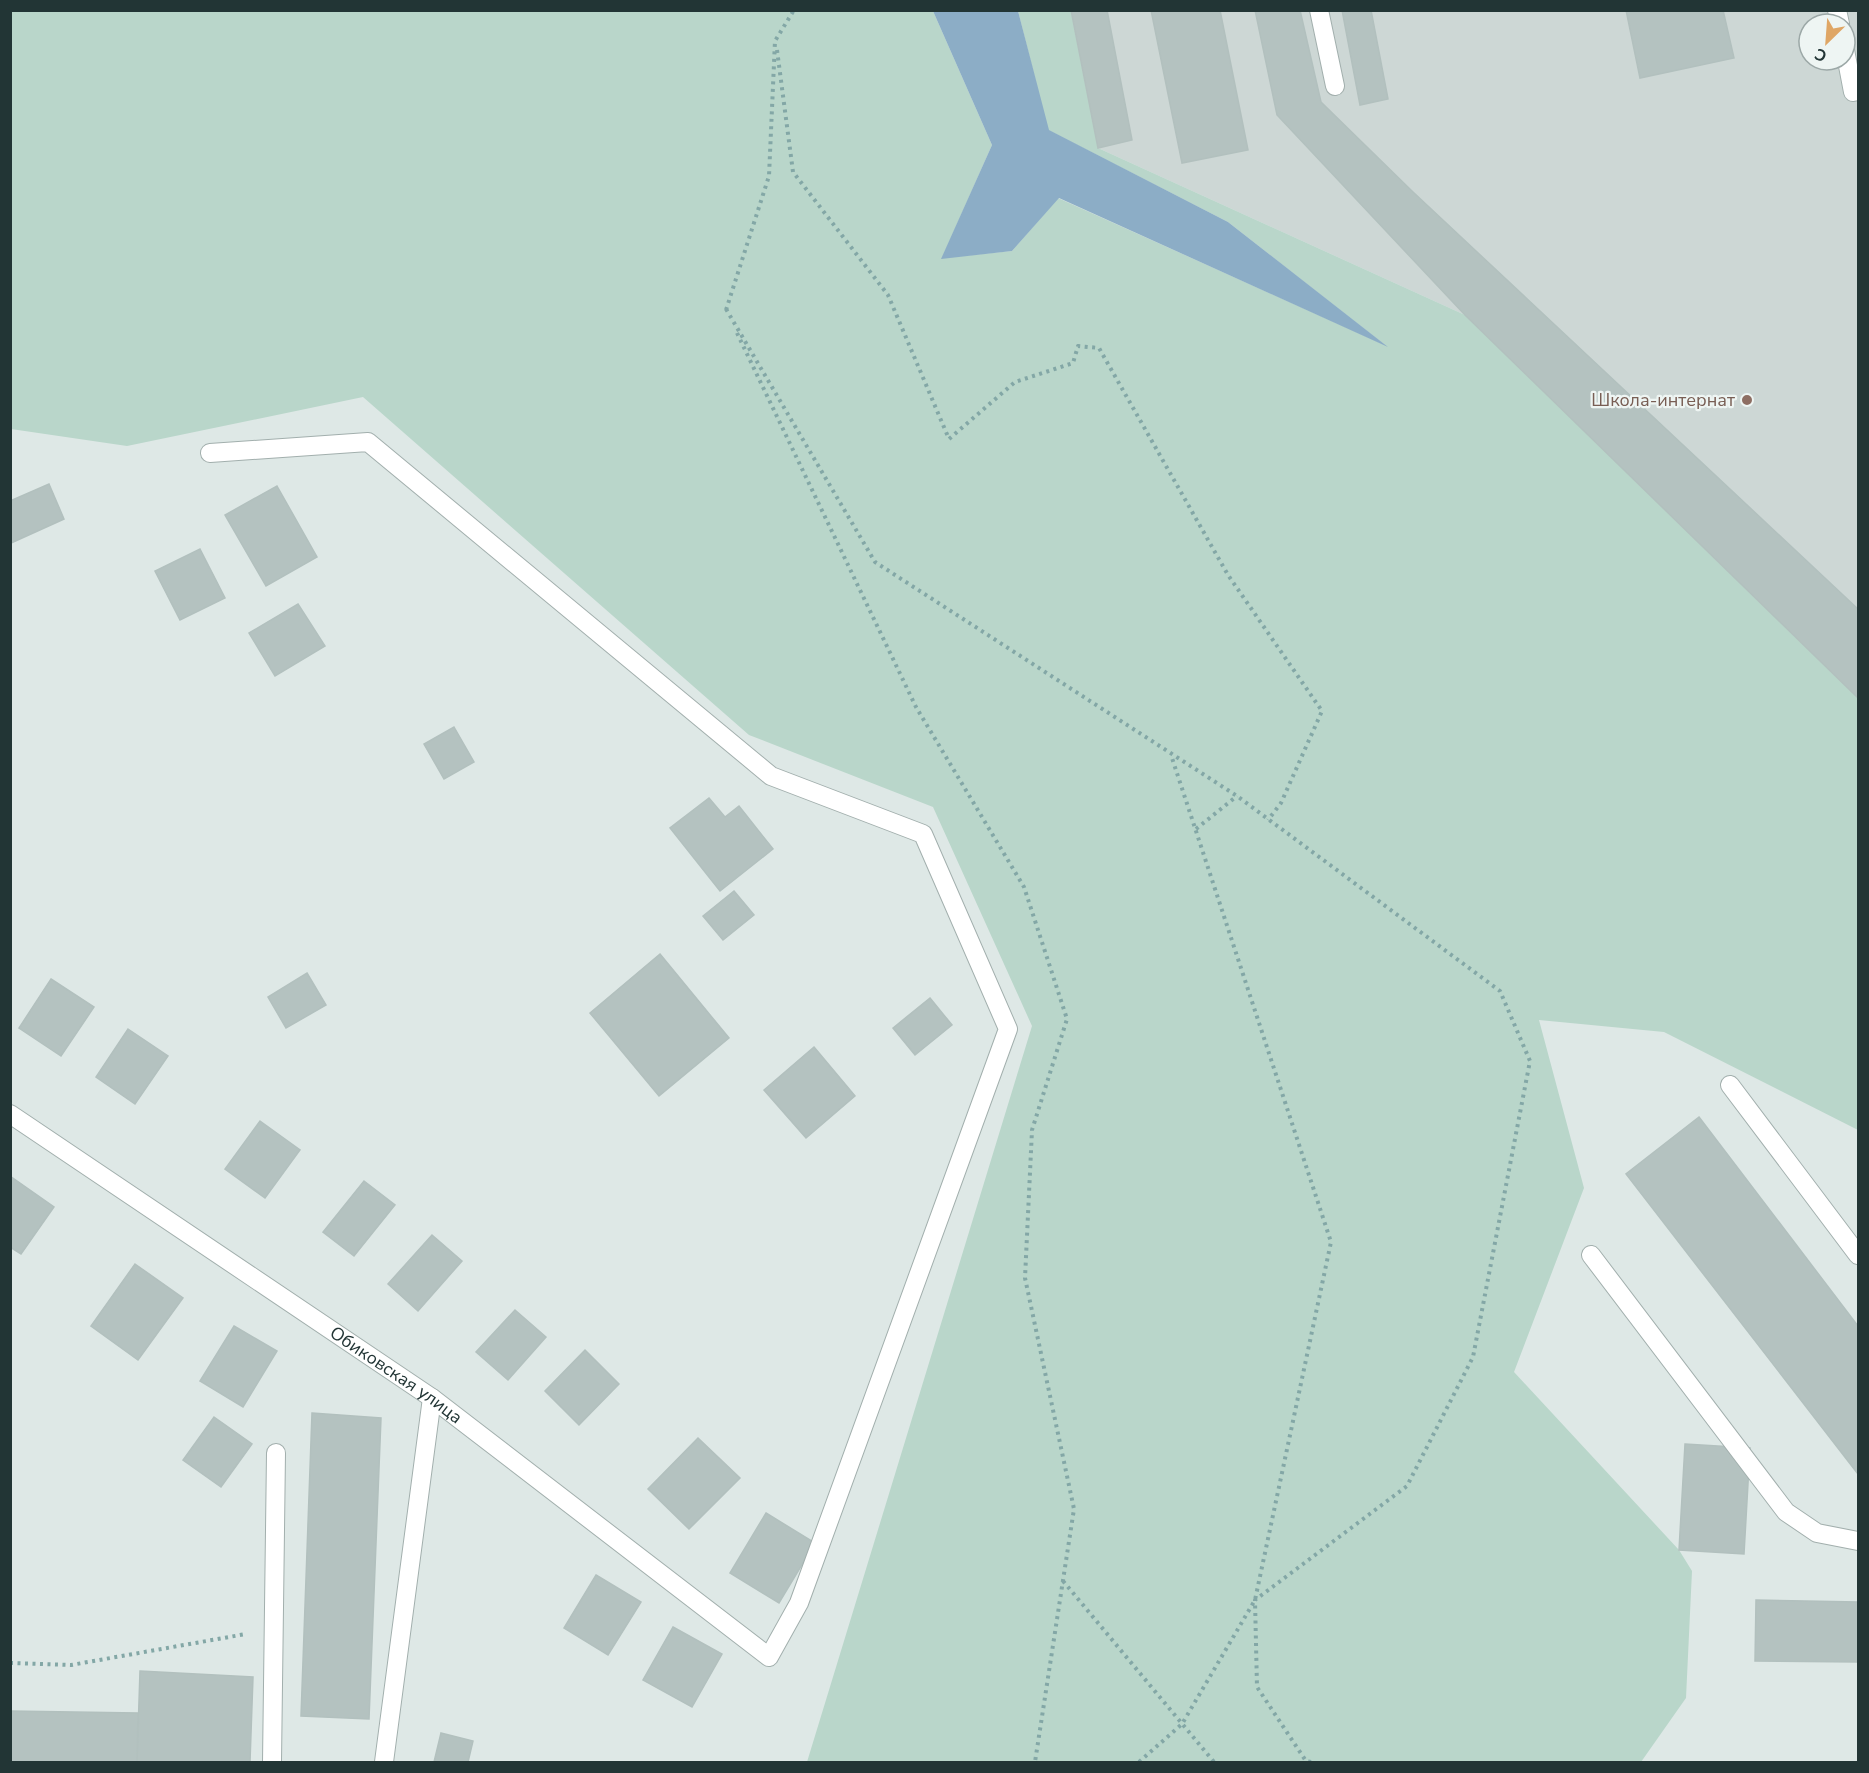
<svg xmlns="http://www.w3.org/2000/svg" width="1869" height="1773" viewBox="0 0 1869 1773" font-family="'Nunito Sans',sans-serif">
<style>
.built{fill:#cdd7d5;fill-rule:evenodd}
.green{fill:#b9d6ca}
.water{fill:#8cadc6}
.building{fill:#b4c2c0;stroke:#b2c0be;stroke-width:1.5}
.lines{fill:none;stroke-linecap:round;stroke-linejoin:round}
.minor-casing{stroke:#a2afad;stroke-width:20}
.path{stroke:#83a7a6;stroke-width:4;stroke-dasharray:3 4.5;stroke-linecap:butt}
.minor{stroke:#fff;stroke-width:18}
.education-dot{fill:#8d6e63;stroke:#eef5f3;stroke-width:2}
.labels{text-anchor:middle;stroke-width:4.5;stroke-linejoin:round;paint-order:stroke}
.education-label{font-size:18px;fill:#785e54;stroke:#eef5f3;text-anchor:end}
.street-label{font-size:18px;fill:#223535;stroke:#eef5f3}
</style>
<rect width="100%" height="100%" fill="#dee8e6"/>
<path class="built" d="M1071 11H1858V698L1465 315 1098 148ZM1809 24H1845V60H1809Z"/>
<path class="green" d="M11 11H933L992 145 942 258 1012 251 1058 198 1385 345 1228 222 1048 130 1018 11H1071L1098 148 1465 315 1858 698V1130L1664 1032 1539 1020 1584 1188 1514 1372 1679 1550 1692 1571 1686 1698 1641 1762H807L1032 1026 933 807 749 735 363 397 127 446 11 429Z"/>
<path class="water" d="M933 11H1018L1049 130 1228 222 1388 347 1059 198 1012 251 941 259 992 145Z"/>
<g class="building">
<path d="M1071 10H1107L1132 140 1098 148Z"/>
<path d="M1151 10H1220L1248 150 1182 163Z"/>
<path d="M1255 10H1300L1321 102 1413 192 1858 609V698L1465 315 1277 115Z"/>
<path d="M1342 10H1371L1388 99 1360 105Z"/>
<path d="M1626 10H1723L1734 58 1640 78Z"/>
<path d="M49 484 64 519 11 543 10 501Z"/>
<path d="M277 486 317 557 266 586 225 515Z"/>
<path d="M200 549 225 598 180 620 155 571Z"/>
<path d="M298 604 325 646 275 676 249 633Z"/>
<path d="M454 727 474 762 444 779 424 744Z"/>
<path d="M709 798 725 817 739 806 773 849 720 891 670 828Z"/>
<path d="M734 891 754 915 723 940 703 916Z"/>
<path d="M660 954 729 1038 659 1096 590 1013Z"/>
<path d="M307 973 326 1005 286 1028 268 997Z"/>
<path d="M51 979 94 1007 61 1056 19 1028Z"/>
<path d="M930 998 952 1025 915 1055 893 1028Z"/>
<path d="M128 1029 168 1056 135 1104 96 1077Z"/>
<path d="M814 1047 855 1096 806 1138 764 1090Z"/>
<path d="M1699 1117 1858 1326V1474L1626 1174Z"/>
<path d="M260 1121 300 1150 265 1198 225 1169Z"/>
<path d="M10 1176 54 1207 21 1254 10 1247Z"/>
<path d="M364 1181 395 1205 354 1256 323 1232Z"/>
<path d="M432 1235 462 1261 418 1311 388 1284Z"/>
<path d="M135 1264 183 1298 138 1360 91 1326Z"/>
<path d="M515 1310 546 1337 508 1380 476 1352Z"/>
<path d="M234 1326 277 1351 243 1407 200 1381Z"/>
<path d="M585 1350 619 1384 579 1425 545 1391Z"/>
<path d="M312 1413 381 1418 369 1719 301 1716Z"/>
<path d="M214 1417 252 1444 221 1487 183 1460Z"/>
<path d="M698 1438 740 1478 689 1529 648 1489Z"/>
<path d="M1685 1444 1750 1448 1744 1554 1679 1550Z"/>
<path d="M766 1513 815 1543 779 1603 730 1573Z"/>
<path d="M596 1575 641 1602 608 1655 564 1628Z"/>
<path d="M1756 1600 1858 1602V1662L1755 1661Z"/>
<path d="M673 1627 722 1654 692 1707 643 1680Z"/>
<path d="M140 1671 253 1677 250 1762H137Z"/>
<path d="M10 1711 138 1713 137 1762H10Z"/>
<path d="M441 1733 473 1741 468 1762H434Z"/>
</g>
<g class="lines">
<g class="minor-casing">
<g id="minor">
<path d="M1319 10 1335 86"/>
<path d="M1837 10 1840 24"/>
<path d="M1845 50 1853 92 1858 91"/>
<path d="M1730 1085 1858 1255"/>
<path id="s1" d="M10 1114 432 1398 769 1657 799 1603 1008 1029 923 834 771 776 368 442 210 453"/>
<path d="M1591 1255 1786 1512 1817 1533 1858 1541"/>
<path d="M272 1762 276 1453"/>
<path d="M384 1762 432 1398"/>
</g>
</g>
<g class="path">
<path d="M777 50 793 172 888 295 949 439 1015 382 1073 363 1078 346 1099 348 1228 575 1322 711 1281 803 1268 820"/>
<path d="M726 309 875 562 1237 796 1500 991 1530 1061 1473 1357 1407 1486 1255 1600 1257 1687 1306 1761 1312 1762"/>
<path d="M726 310 769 176 775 41 794 10"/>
<path d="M737 333 916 707 1024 887 1067 1019 1032 1130 1025 1278 1074 1509 1035 1762"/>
<path d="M1196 829 1237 796"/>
<path d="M1063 1581 1214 1762"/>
<path d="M10 1663 71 1665 246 1634"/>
<path d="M1139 1762 1182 1724 1255 1600 1331 1242 1171 755"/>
</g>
<use href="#minor" class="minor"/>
</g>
<circle class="education-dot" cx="1747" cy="400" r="6"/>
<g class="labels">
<g class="education-label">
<text x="1735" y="406">Школа-интернат</text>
</g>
<g class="street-label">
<text dy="6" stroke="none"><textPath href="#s1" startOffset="466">Обиковская улица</textPath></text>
</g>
</g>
<rect width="1869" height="1773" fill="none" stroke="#223535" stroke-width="24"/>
<g transform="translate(1827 42) rotate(205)"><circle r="28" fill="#eef5f3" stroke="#9ca8a7" stroke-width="1.5"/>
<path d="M0-4.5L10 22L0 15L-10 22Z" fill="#dfa665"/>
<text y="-9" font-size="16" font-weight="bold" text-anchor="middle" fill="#223535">С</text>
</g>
</svg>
